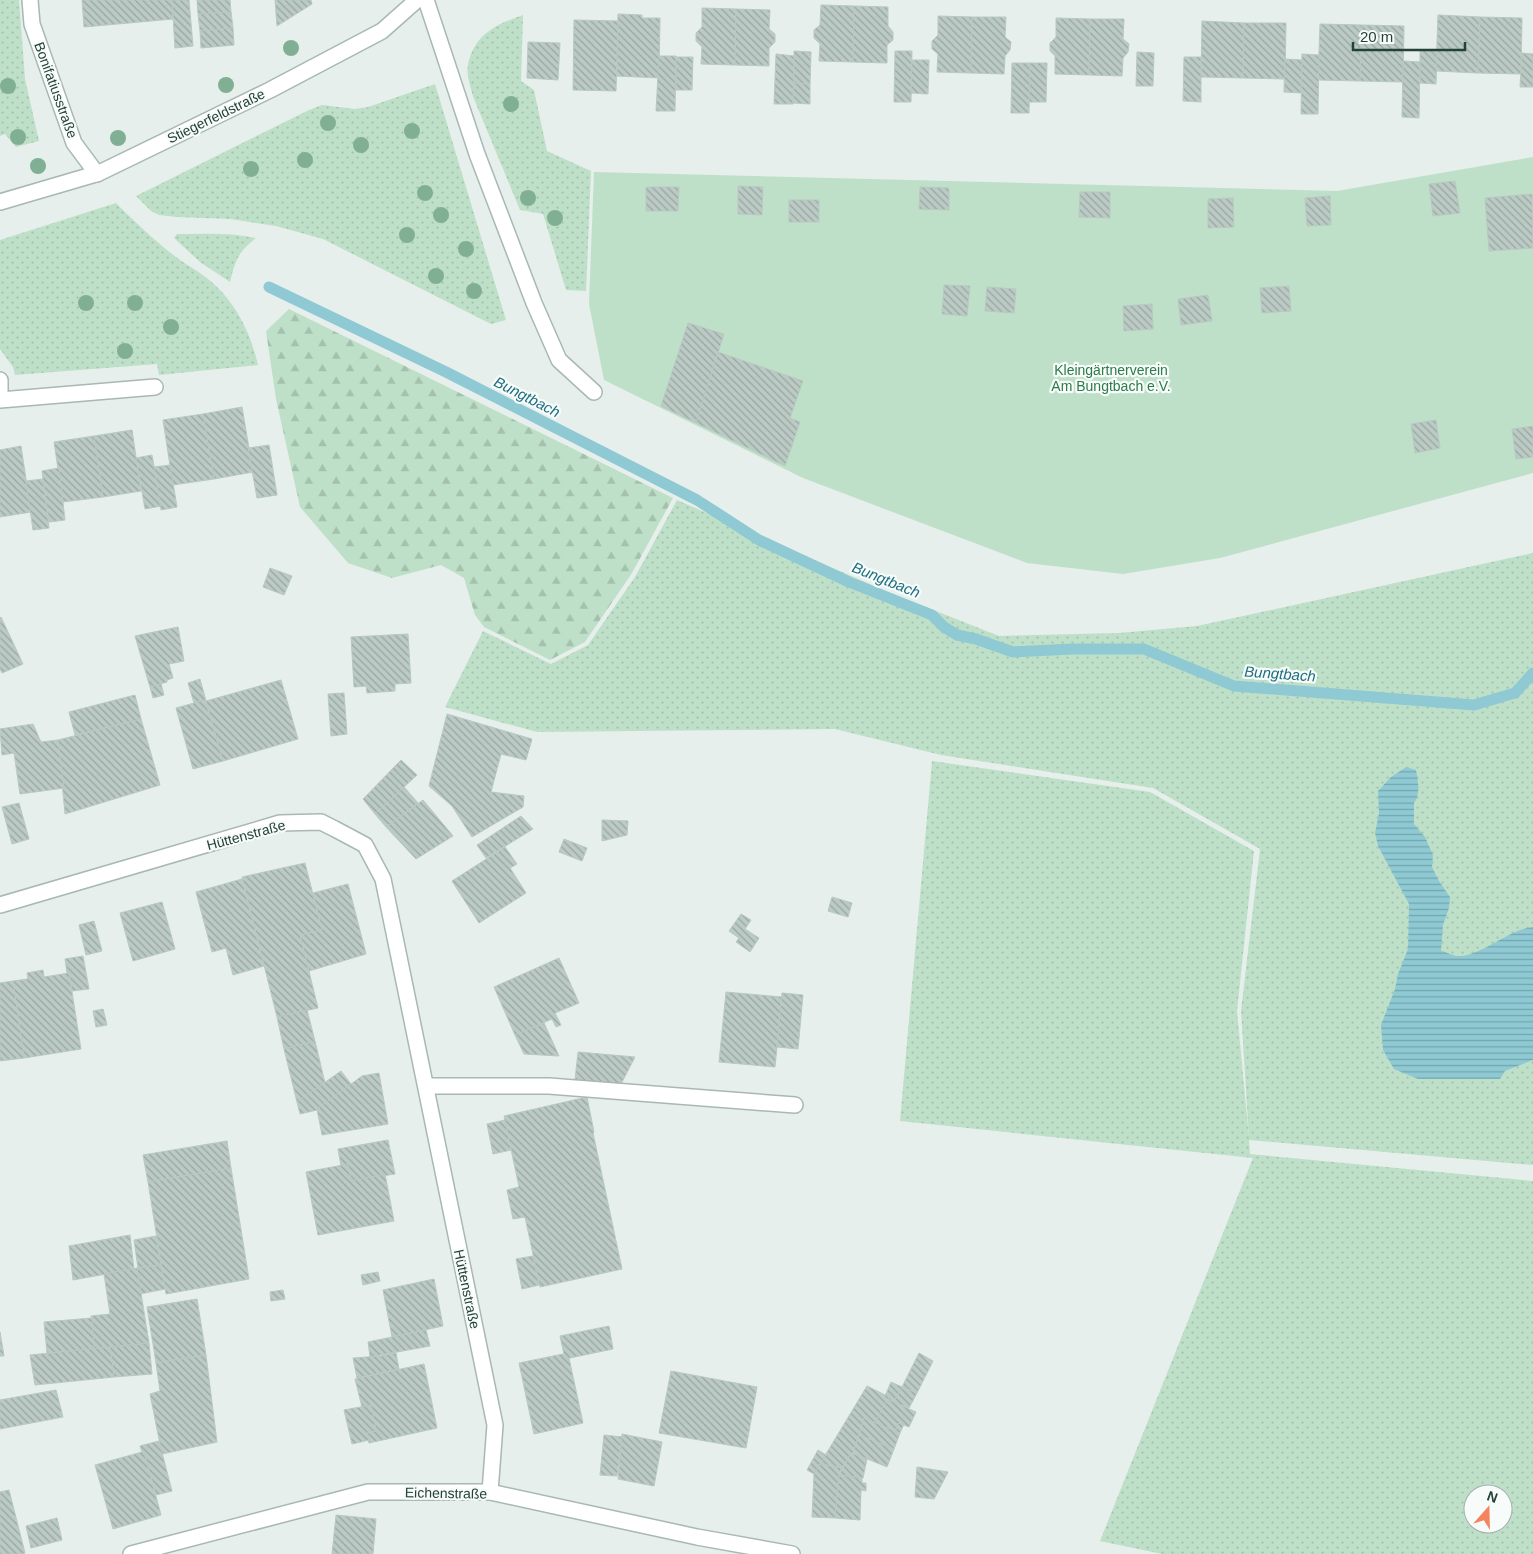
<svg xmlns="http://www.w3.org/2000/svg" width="1533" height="1554" viewBox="0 0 1533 1554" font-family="Helvetica,sans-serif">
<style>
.grass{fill:url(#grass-dots);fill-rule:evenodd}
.forest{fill:url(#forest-firs)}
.garden{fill:#bfe0c8}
.water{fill:url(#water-rules)}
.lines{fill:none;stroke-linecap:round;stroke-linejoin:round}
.stream{stroke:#8ec9d4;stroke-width:11}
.building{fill:url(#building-back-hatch);stroke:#b8c9c2}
.lane-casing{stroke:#a8b8b2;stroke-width:18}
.street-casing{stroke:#a8b8b2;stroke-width:18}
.lane{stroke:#fff;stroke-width:15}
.street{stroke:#fff;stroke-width:15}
.tree{fill:#80af93}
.labels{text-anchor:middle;stroke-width:4.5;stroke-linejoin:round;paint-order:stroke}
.street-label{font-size:14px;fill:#24423a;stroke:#f7fbf9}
.park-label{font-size:14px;fill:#2d7a4b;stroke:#f7fbf9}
.water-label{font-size:15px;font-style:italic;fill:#1c6f80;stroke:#f7fbf9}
</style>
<defs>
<pattern id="grass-dots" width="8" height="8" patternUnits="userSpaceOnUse" patternTransform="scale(1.25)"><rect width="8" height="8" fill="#bfe0c8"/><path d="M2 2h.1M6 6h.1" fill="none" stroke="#a4c1ad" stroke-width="1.8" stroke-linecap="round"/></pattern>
<pattern id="forest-firs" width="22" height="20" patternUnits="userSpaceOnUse" patternTransform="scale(1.25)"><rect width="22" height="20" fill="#bfe0c8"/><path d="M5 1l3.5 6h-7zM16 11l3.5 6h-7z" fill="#a4c1ad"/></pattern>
<pattern id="water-rules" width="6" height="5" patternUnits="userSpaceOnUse" patternTransform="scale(1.25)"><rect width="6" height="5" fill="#8ec9d4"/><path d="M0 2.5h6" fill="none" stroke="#74a5ad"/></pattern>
<pattern id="building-back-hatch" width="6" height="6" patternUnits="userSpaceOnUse" patternTransform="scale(1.25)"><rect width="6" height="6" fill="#bbcac4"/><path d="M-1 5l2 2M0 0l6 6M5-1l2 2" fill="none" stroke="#98a6a0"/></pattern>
</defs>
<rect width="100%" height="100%" fill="#e6efeb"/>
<g class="grass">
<path d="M0 0H19L25 79 39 141 16 147 5 134 0 136Z"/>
<path d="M523 15 521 81 534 90 547 151 591 171 586 291 566 290 543 214 520 210 474 99C471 89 466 75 468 65 474 34 497 24 523 15Z"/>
<path d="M435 84 506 320 491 324 323 239 276 226 230 219 177 217 159 215 151 211 136 196 309 110 322 105 355 109 368 107Z"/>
<path d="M116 203C134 221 155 241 176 257 185 264 195 269 204 276 233 297 250 330 258 365L159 375 157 364 15 375 13 367 0 349V240Z"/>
<path d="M177 234C203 234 230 232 256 238 238 252 235 261 230 282L200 262 174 238Z"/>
<path d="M677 500 888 592 999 636 1119 633 1197 626 1533 553V1165L1249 1140 1250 1154 1533 1181V1554H1162L1100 1541 1253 1158 900 1121 932 761 1150 792 1254 851 1237 1011 1249 1138 1241 1011 1260 849 1153 788 941 755 835 729 537 732 445 707 483 631 551 664 588 645 635 577ZM1473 1494H1503V1524H1473Z"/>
</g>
<path class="forest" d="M289 309 673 498 632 573 585 642 550 660 484 627 475 615 464 578 441 565 392 578 348 563 300 507 276 399 266 331Z"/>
<path class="garden" d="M1533 157V473L1220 558 1123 574 1027 563 803 478 604 380 589 304 594 172 1337 191Z"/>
<path class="water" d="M1406 767 1416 770C1418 781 1421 794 1414 803V824L1425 837 1433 855 1432 867 1439 881 1450 897 1449 908 1443 925 1441 951C1446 952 1452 955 1456 956 1480 958 1508 929 1533 927V1060L1505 1071 1500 1079H1418L1394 1069 1383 1050 1381 1025 1395 989 1398 974 1408 949 1409 904 1378 846 1375 833 1379 813 1378 791 1391 777Z"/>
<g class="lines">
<path class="stream" d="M269 287 446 372 697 500 759 540 849 582 932 615 944 627 957 635 976 639 1013 652 1073 649H1144L1234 686 1474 705 1515 693 1533 673"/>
</g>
<g class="building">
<path d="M82 0H172L173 19 84 27Z"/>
<path d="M172 0H189L193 46 175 48Z"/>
<path d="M197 0H230L231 12 198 14Z"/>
<path d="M275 0H311L312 4 277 26Z"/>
<path d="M821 5 854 6 853 62 819 61 820 44 814 38V30L820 25Z"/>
<path d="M854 6 888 7V26L893 32V40L887 45V63L853 62Z"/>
<path d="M702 8 736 9 735 65 701 64 702 47 696 41V33L702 27Z"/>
<path d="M736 9 770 10 769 29 775 34V42L769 48V66L735 65Z"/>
<path d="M231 12 233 28 200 31 198 14Z"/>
<path d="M618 14 642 15V18H660L659 78 617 76Z"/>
<path d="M1438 15 1480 17 1478 73 1436 71Z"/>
<path d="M938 16 972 17 971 73 937 72 938 54 932 49V41L938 35Z"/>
<path d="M972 17H1006L1005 37 1011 42 1010 50 1005 56 1004 74 971 73Z"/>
<path d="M1480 17 1522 18 1521 74 1478 73Z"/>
<path d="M1056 18 1090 19 1089 75 1055 74V56L1050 51V43L1056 37Z"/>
<path d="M1090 19H1124L1123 39 1129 44 1128 52 1123 58 1122 76 1089 75Z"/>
<path d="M574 20 618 21 616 91 573 90Z"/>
<path d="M1202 21 1244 23 1243 78 1201 77Z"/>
<path d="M1244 23H1286L1285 79 1243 78Z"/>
<path d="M1320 24 1362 25 1360 81 1318 80Z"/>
<path d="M1362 25 1404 26 1403 82 1360 81Z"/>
<path d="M233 28 234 45 201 48 200 31Z"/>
<path d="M528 42 560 43 558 80 527 78Z"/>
<path d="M1420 50H1437L1436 84 1420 83Z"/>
<path d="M794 51 811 52 810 84 794 83Z"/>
<path d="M895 51H912L911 102H894Z"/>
<path d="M1137 52 1154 53 1153 86H1136Z"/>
<path d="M1522 53 1533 54V87H1520Z"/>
<path d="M776 54 794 56 793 104H774Z"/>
<path d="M1302 54 1319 55 1318 114H1301Z"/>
<path d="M659 56H676L675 111H656Z"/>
<path d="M676 57H693L692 90H676Z"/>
<path d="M1184 57H1201V102L1183 101Z"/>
<path d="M1285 59 1302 60 1301 93 1284 92Z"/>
<path d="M912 60H929L928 94 911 93Z"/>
<path d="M1403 61 1420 62 1419 118 1402 117Z"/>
<path d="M1012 63H1030L1029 113H1011Z"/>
<path d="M1030 63H1047L1046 102H1029Z"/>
<path d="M794 83 810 84V104L793 103Z"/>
<path d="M1455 181 1460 213 1433 216 1429 184Z"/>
<path d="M738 186 763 187 762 215 738 214Z"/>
<path d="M646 187H679L678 211H646Z"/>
<path d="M920 187 949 188V210L919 209Z"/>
<path d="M1080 192H1110V218L1079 217Z"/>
<path d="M1532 194 1533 248 1489 251 1485 198Z"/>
<path d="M1330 196 1331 225 1307 226 1305 198Z"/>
<path d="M1233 198 1234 227 1208 228V199Z"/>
<rect x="789" y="200" width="30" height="22"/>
<path d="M944 285 970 286 967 316 942 314Z"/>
<path d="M1289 286 1291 311 1262 313 1260 288Z"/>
<path d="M987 287 1016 289 1014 313 985 311Z"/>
<path d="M1208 295 1212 321 1181 325 1178 299Z"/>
<path d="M1152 304 1153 329 1124 331 1123 306Z"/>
<path d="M688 323 724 334 696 423 661 406Z"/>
<path d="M718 352 803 381 790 418 800 422 785 466 696 423Z"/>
<path d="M242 407 253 472 214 479 203 414Z"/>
<path d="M203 414 214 479 173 485 163 420Z"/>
<path d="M1436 420 1440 448 1415 453 1411 424Z"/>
<path d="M1533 426V457L1516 459 1512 429Z"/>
<path d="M132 430 141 491 103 497 94 436Z"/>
<path d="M94 436 103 497 63 502 54 442Z"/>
<path d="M269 445 277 495 257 498 248 448Z"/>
<path d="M21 446 31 512 0 517V450Z"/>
<path d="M152 455 161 506 145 509 136 458Z"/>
<path d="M170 465 177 507 161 510 154 467Z"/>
<path d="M59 468 65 520 49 522 42 471Z"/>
<path d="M43 479 49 528 33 530 26 481Z"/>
<path d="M270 568 292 576 284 595 263 587Z"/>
<path d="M1 617 23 664 2 673 0 669V618Z"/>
<path d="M178 627 184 661 169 664 173 678 167 680V682L150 687 135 636Z"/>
<path d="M408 634 411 683 395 684V691L367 693 366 686 354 687 351 637Z"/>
<path d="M200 679 206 701 205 700 194 703 188 683Z"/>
<path d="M281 680 298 739 223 761 206 701Z"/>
<path d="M161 684 164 695 153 698 150 687Z"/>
<path d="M344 693 347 734 331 736 328 694Z"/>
<path d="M135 695 141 719 75 735 69 712Z"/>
<path d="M205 700 223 761 193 769 176 708Z"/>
<path d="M447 714 532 739 526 760 501 754 491 792 524 796 523 807 472 837 452 806 429 786Z"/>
<path d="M141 719 160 785 65 814 58 740Z"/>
<path d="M33 724 41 742 58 740 64 788 20 794 14 753 2 755 0 729Z"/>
<path d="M401 760 417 775 375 814 363 799Z"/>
<path d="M404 787 418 803 386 827 375 814Z"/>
<path d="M423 800 453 836 416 859 386 827Z"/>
<path d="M19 803 29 839 12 844 2 807Z"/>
<path d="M521 816 533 829 486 858 477 845Z"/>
<path d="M602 820 628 821 627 835 602 841Z"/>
<path d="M564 839 587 848 582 861 559 852Z"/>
<path d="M505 847 517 864 510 868 526 893 479 923 452 881Z"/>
<path d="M305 863 322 930 300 935 318 1008 277 1017 242 877Z"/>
<path d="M242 879 264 966 233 975 226 948 212 952 196 892Z"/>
<path d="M348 884 366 954 309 971 300 935 322 930 313 893Z"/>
<path d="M832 897 852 903 848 917 828 911Z"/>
<path d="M162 902 175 949 133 961 120 913Z"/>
<path d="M741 914 751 920 745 929 759 938 750 952 736 942 739 938 729 931Z"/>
<path d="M94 921 102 951 86 955 79 925Z"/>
<path d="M83 956 89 989 72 991 69 973H67L65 959Z"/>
<path d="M559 958 579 1003 555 1013 561 1025 556 1027 552 1019 515 1035 494 987Z"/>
<path d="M43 970 44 977 69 973 81 1049 24 1058 13 981 28 979 27 973Z"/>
<path d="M13 981 24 1058 0 1061V983Z"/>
<path d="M726 992 782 997 775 1067 719 1062Z"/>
<path d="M782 993 803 995 798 1049 777 1047Z"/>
<path d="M103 1009 107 1025 96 1027 93 1011Z"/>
<path d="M307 1010 315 1041 284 1049 277 1017Z"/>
<path d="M544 1023 559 1056 524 1054 515 1035Z"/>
<path d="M315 1041 325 1083 297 1102 284 1049Z"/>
<path d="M578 1052 635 1057 621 1084 575 1080Z"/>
<path d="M341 1071 351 1084 317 1110 300 1114 297 1102Z"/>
<path d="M379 1073 388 1124 322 1135 317 1109 362 1076Z"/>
<path d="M587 1097 594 1132 593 1133 622 1269 540 1287 525 1217 513 1219 507 1190 519 1187 504 1116Z"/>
<path d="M505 1120 511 1150 493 1154 487 1124Z"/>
<path d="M388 1140 395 1174 351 1181 348 1164 341 1166 338 1149Z"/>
<path d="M227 1141 231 1168 148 1182 143 1155Z"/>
<path d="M348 1164 351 1181 385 1174 394 1221 318 1235 306 1172Z"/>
<path d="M231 1168 249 1279 166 1294 148 1182Z"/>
<path d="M130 1235 134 1269 73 1280 69 1246Z"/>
<path d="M156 1236 161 1265 138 1268 134 1240Z"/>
<path d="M533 1256 539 1285 522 1289 516 1259Z"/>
<path d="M161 1265 165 1289 140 1294 137 1268Z"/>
<path d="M137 1268 149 1343 94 1349 91 1316 110 1314 104 1274Z"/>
<path d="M378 1272 380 1281 363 1285 361 1275Z"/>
<path d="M434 1279 443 1326 392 1337 383 1290Z"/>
<path d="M283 1290 285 1299 271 1301 270 1292Z"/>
<path d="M197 1299 206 1355 156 1363 147 1307Z"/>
<path d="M92 1318 94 1349 47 1353 44 1322Z"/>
<path d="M609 1326 613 1349 565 1359 560 1336Z"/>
<path d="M426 1330 430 1346 370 1357 368 1342Z"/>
<path d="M0 1332 4 1356H0Z"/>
<path d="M149 1343 152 1374 114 1377 110 1347Z"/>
<path d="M110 1347 114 1377 35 1385 30 1355Z"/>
<path d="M396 1353 399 1369 357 1378 353 1358 381 1356Z"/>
<path d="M919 1353 933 1361 917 1393 902 1387Z"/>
<path d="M563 1354 565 1359 569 1358 583 1423 534 1434 519 1363Z"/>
<path d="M206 1355 217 1442 162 1454 150 1394 160 1391 156 1363Z"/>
<path d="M424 1364 437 1428 369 1443 367 1433 376 1431 371 1405 362 1407 355 1379Z"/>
<path d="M671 1371 757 1387 746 1448 659 1433Z"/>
<path d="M891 1382 902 1387 894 1402 887 1399 889 1397 885 1396Z"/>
<path d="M867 1386 889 1397 875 1423 864 1418 853 1453H851L842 1468 820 1464Z"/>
<path d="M902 1387 917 1393 909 1408 894 1402Z"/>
<path d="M56 1390 63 1417 0 1429V1400Z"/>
<path d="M887 1399 916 1412 909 1427 899 1423 895 1431 875 1423Z"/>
<path d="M371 1405 376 1431 367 1433 369 1440 352 1444 344 1410Z"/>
<path d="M864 1418 900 1433 894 1449 859 1435Z"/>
<path d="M899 1423 904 1424 900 1433 895 1431Z"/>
<path d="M622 1434 662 1442 654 1486 618 1479Z"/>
<path d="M604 1435 622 1437 617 1476 600 1475Z"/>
<path d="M859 1435 894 1449 887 1467 853 1453Z"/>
<path d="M159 1441 172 1491 156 1495 144 1452H142L140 1446Z"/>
<path d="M818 1450 826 1455 814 1474 807 1470Z"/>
<path d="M142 1452H144L161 1515 113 1529 95 1465Z"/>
<path d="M851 1453 867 1459 863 1478 839 1475Z"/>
<path d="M820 1464 842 1468 839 1473 835 1518 812 1517 814 1474Z"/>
<path d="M917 1467 948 1472 934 1499 915 1497Z"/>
<path d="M839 1475 862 1478V1483H866V1491L861 1490 860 1520 835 1518Z"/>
<path d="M9 1490 25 1553 22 1554H0V1492Z"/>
<path d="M336 1515 376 1519 373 1554H332Z"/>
<path d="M57 1518 62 1540 31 1548 26 1526Z"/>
</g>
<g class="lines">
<g class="lane-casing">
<path id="lane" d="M426 0 477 154 534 303 559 360 594 392"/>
</g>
<g class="street-casing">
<g id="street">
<path d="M30 0 32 24 74 143 97 174"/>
<path d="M0 202 99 173 270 90 382 31 417 0"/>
<path d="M0 380V395"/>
<path d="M0 400 155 387"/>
<path d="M0 905 280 823 321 822 335 829 365 845 383 879 495 1425 490 1492"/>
<path d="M426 1086H549L795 1105"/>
<path d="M131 1554 368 1492H490L697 1537 792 1554"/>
</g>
</g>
<use href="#lane" class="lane"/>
<use href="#street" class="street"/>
</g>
<g class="tree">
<circle cx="291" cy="48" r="8"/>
<circle cx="226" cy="85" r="8"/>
<circle cx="8" cy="86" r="8"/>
<circle cx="511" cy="104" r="8"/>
<circle cx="328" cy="123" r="8"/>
<circle cx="412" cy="131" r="8"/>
<circle cx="18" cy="137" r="8"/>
<circle cx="118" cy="138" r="8"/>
<circle cx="361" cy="145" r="8"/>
<circle cx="305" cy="160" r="8"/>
<circle cx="38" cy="166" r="8"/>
<circle cx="251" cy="169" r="8"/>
<circle cx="425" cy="193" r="8"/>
<circle cx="528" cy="198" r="8"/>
<circle cx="441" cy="215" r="8"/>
<circle cx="555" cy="218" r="8"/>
<circle cx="407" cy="235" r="8"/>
<circle cx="466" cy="249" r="8"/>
<circle cx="436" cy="276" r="8"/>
<circle cx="474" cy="291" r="8"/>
<circle cx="86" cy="303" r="8"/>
<circle cx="135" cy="303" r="8"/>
<circle cx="171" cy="327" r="8"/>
<circle cx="125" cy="351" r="8"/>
</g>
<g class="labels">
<g class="street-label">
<text transform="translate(56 90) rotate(70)" y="5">Bonifatiusstraße</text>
<text transform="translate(216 116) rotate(-26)" y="5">Stiegerfeldstraße</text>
<text transform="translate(246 835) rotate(-15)" y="5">Hüttenstraße</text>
<text transform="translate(467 1289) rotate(78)" y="5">Hüttenstraße</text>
<text transform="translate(446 1493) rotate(1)" y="5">Eichenstraße</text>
</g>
<g class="park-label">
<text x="1111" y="375">Kleingärtnerverein<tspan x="1111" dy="16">Am Bungtbach e.V.</tspan></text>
</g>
<g class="water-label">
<text transform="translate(527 397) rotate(27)" y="5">Bungtbach</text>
<text transform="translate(886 580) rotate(22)" y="5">Bungtbach</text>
<text transform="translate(1280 674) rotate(4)" y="5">Bungtbach</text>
</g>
</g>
<g transform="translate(1488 1509) rotate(20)"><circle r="24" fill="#f7fbf9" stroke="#a3b1ad"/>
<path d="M0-4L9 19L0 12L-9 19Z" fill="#f4845f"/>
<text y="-8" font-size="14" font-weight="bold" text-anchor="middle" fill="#24423a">N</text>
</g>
<path d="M1353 42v8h112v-8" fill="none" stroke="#24423a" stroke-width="2.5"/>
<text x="1360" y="42" font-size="15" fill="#24423a" stroke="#f7fbf9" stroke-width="4" paint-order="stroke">20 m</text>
</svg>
